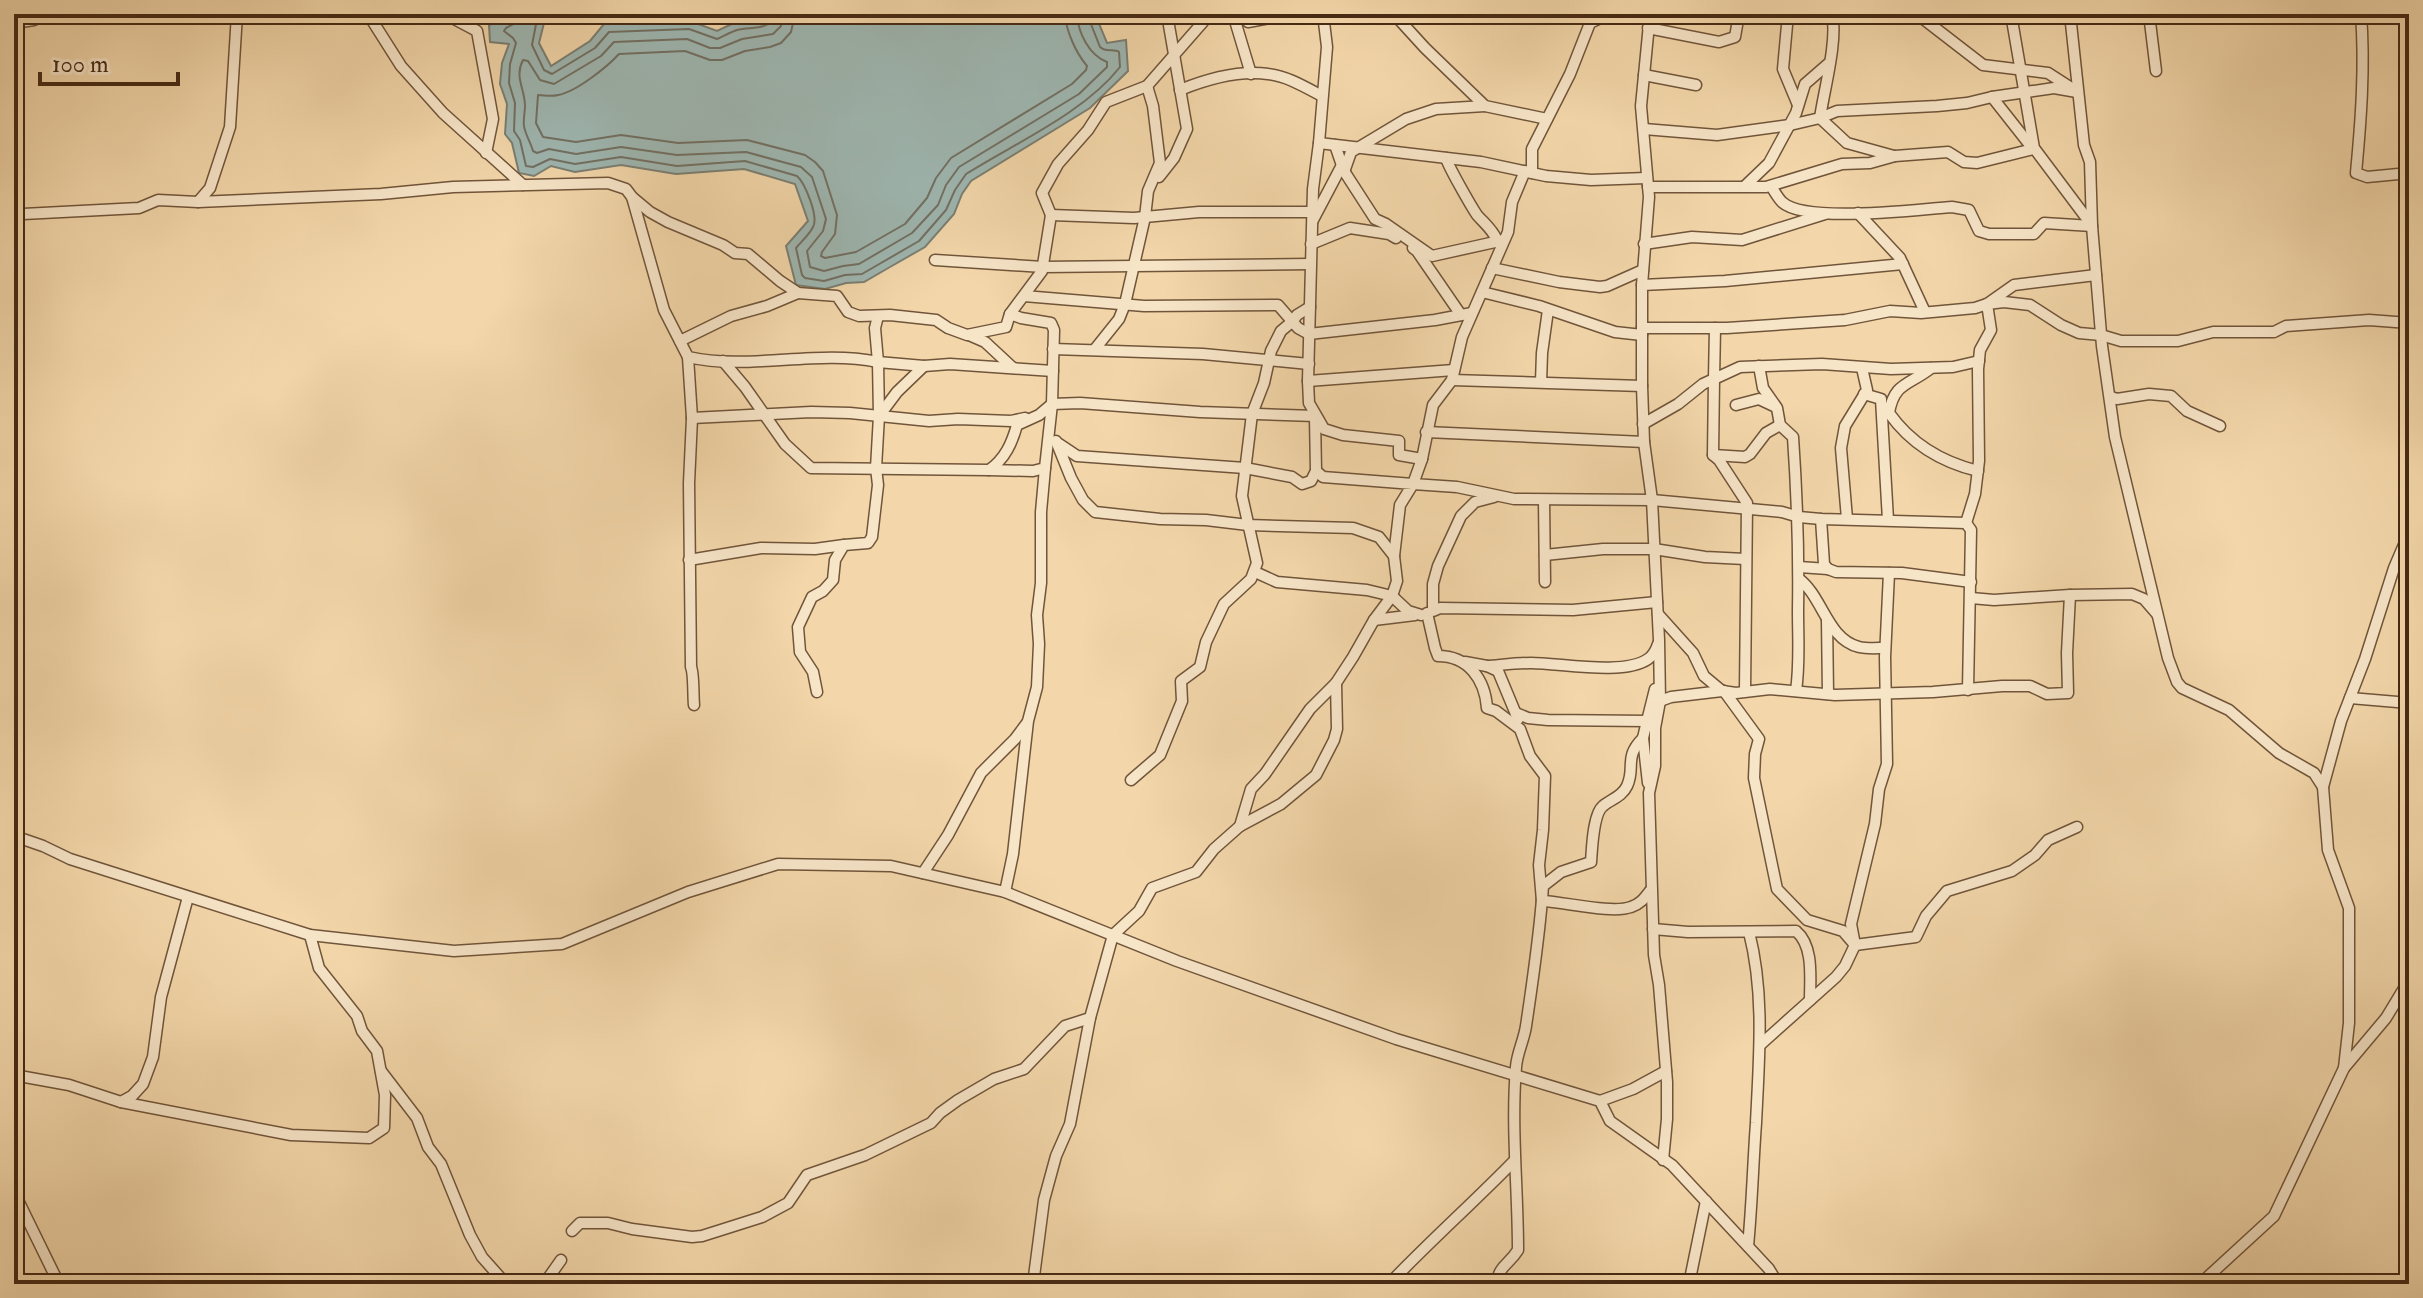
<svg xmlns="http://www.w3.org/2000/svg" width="2423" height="1298" viewBox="0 0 2423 1298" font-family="'IM FELL Double Pica',serif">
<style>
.water{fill:#9eb7b2;stroke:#7b7f73;stroke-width:2}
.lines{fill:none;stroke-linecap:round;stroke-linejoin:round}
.shore{stroke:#727063;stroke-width:2}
.street-casing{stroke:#71553a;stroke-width:13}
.street{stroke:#f7e5c8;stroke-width:10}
</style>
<rect width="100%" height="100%" fill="#f3d7aa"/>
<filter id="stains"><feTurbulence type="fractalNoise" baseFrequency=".0025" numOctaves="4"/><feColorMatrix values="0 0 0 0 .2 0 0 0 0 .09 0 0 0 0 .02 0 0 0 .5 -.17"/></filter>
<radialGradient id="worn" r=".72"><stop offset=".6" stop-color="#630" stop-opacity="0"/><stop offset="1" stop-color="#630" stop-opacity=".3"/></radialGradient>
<path class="water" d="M521 14 546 15 539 43 551 66 590 41 604 24 690 21 717 31 736 22 786 14H1095L1107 43 1126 40 1128 71 1090 108 971 181 962 194 954 214 925 247 890 267 864 282 846 283 825 289 796 285 786 246 808 221 795 184 744 169 676 174 621 165 575 172 551 166 534 176 519 173 512 143 505 134 507 104 500 84 502 63 509 44 490 42 489 25Z"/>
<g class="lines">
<g class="shore">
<path d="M519 14 517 22 506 28 504 31 513 38 516 43 510 64 509 83 515 103 514 131 520 140 526 166 533 167 550 159 575 164 621 157 677 166 745 161 797 176C805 183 819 217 813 227 809 235 801 242 796 248L802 275 805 278 824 281 845 275 862 274 919 241 946 210 955 190 966 174C1015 143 1084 113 1120 67L1119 52C1114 48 1106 53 1100 47L1087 14"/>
<path d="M538 14 532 45 544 70 552 74 595 48 609 32 689 29 717 39C724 36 731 32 737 30 751 26 770 32 773 14"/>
<path d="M783 14 781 26 773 34 742 39 720 48H710L687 39 614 42 601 56 554 84 540 80 528 61 523 60C514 77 525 89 525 106 525 112 523 120 524 126 525 134 531 143 533 151L537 153 549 149 576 154 621 147 677 155 746 152 801 167 812 177 826 219 823 231 807 251 810 267 824 271 843 266 859 264 912 233 938 205 946 185 959 167 1079 94 1107 67V62C1089 55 1078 33 1077 14"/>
<path d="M795 14 791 32 781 43 770 47 745 51 722 60H710L685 51 619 54C607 67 576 92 558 95 551 97 544 95 538 95L536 123 543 137 576 142 621 135 678 143 747 140 805 155 815 162 823 171 837 215 835 234 822 252 821 256 825 258 856 252 905 224 927 198 936 178 951 158 1072 84 1086 70 1087 66C1076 53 1066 31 1065 14"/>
</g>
<g class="street-casing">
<g id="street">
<path d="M368 14 401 66 443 113 523 185"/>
<path d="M445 14 477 31 493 119 486 153"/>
<path d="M1233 14 1251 74"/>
<path d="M1241 14 1248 22 1293 14"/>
<path d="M1323 14 1327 47 1319 143 1313 189 1308 381 1309 403 1324 429 1343 435 1399 441V455L1422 459 1413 484 1457 487 1514 499 1652 500 1782 512 1799 517 1821 519 1966 523"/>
<path d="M1394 14 1425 48 1485 106 1547 119"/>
<path d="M1650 14 1641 106 1649 197 1642 285V386L1644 442 1652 500 1659 640 1660 701 1655 728V766L1649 793 1654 955 1659 985 1667 1082V1119L1663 1160"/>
<path d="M1788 14 1783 69 1798 105"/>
<path d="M1917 14 1983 65 2048 73 2076 91"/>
<path d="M1924 14C1946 19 1969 20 1991 14"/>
<path d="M2008 14 2012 20 2034 148 2091 224"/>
<path d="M2070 14 2084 145 2090 162 2092 226 2102 346 2115 437 2168 658 2177 682 2182 688 2229 710 2279 753 2314 773 2323 787"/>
<path d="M2149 14 2156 71"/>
<path d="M2361 14C2365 67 2361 120 2356 173L2367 177 2409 173"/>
<path d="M14 23 34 20 44 14"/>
<path d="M1648 28 1719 42 1735 37 1739 14"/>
<path d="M1644 75 1696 85"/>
<path d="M1180 90C1207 79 1239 70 1268 74 1287 76 1305 87 1322 96"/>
<path d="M1820 118C1824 90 1838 40 1832 14"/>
<path d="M1820 118 1847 143 1894 156"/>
<path d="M1644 129 1717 135 1790 125 1820 118 1837 111 1937 106 1967 103 1992 97"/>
<path d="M1319 143 1481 162 1546 176 1591 180 1646 178"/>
<path d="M1335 145 1344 171 1375 219 1386 224 1432 256 1504 240"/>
<path d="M1446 158C1448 166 1471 206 1477 215 1485 224 1492 229 1497 240"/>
<path d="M1345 169 1351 152 1406 119 1436 109 1485 106"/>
<path d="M1532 173V149L1570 74 1590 23 1609 14"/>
<path d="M1159 177 1174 158 1187 129 1167 14"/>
<path d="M1745 186 1769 163 1796 113 1805 84 1828 64"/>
<path d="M1771 186C1774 191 1778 198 1782 202 1806 224 1918 209 1952 207L1969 210 1979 231 1989 234H2034L2044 223 2092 226"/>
<path d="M1648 187H1766L1842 164 1870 163 1895 156 1948 152 1964 162 1977 163 2033 149 1992 97 2054 88 2077 92"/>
<path d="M632 197 664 310 688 357C750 371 816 349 878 362L875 328 878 316"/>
<path d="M198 202 381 194 453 187 608 183 626 189 632 197 650 212 668 222 723 245 735 253 748 254 780 281 798 293 837 296 848 312 859 316 890 315 936 320 948 328 967 335 1006 327 1010 314"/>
<path d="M1858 213 1900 258 1925 312"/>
<path d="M1051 215 1134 218 1199 212H1311"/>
<path d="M14 220 23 214 139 208 158 200 198 202 210 188 230 127 237 14"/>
<path d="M1313 220 1342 165"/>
<path d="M1311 244 1350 228 1389 234 1396 238"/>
<path d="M1644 244 1692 237 1742 240 1825 214"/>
<path d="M1413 248 1417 251 1461 315"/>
<path d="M935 260 1043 267 1310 264"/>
<path d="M1492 268 1559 282 1600 287 1607 286 1643 270"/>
<path d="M1642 285 1725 281 1903 264"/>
<path d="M1482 292 1539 306 1615 332 1642 335"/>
<path d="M1024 296 1144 306 1278 305 1298 328 1309 334 1435 320 1472 313"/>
<path d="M1642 328H1727L1845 320 1890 311 1921 313 1975 308 1987 304 2014 285 2096 275"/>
<path d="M1715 328 1714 379 1740 367 1822 364 1891 369 1953 367 1979 361"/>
<path d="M969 335 985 342 1013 368"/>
<path d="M680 341 731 316 767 306 798 293"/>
<path d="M1053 349 1203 354 1309 364"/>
<path d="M1095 349 1119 319 1125 304 1145 217 1148 191 1160 163 1153 106 1147 86"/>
<path d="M688 357 692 418 689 483 691 667C694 674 693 695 694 705"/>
<path d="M723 361 745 387 785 444 811 468 989 470C1005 459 1012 443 1017 425L1039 415 1052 404 1080 403 1200 412 1315 416"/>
<path d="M1759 366 1763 388 1777 408 1780 425 1793 437C1797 495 1799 553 1798 611 1798 639 1800 663 1796 691"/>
<path d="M1931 368C1910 385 1894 382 1889 413 1911 444 1941 462 1978 471"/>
<path d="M1452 380 1642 386"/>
<path d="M1308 381 1454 370"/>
<path d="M1541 382 1542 353 1548 310"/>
<path d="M1864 394 1881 399 1888 520"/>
<path d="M2111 397 2117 399 2149 394 2171 396 2187 411 2220 426"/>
<path d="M1736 405 1759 399 1776 407"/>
<path d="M879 416 897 392 924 366"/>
<path d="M692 418 811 412 850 413 929 421 958 419 1011 421 1025 418"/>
<path d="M1643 424 1678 404 1703 384 1714 379 1713 455 1719 460 1747 503 1745 691"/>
<path d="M1426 432 1644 442"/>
<path d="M1056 441 1071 478 1083 500 1095 512 1160 519 1206 520 1248 525 1353 528 1379 537 1394 556"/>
<path d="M1059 444 1077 456 1245 468 1292 477 1302 484 1311 481 1316 471 1315 418"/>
<path d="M1713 455 1745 457 1750 454 1766 433 1780 425"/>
<path d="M1422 459 1433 405 1452 380 1462 337 1508 232 1512 202 1525 171"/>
<path d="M989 470 1033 471 1045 468 1052 404 1054 330 1051 323 1021 318 1010 314 1042 271 1051 215 1042 193 1058 164 1088 130 1106 102 1147 86 1203 22 1206 14"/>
<path d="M1494 497 1475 502 1461 516 1438 566 1433 584V611L1440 608 1573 610 1657 602"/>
<path d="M1544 500 1545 582"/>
<path d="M1821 519 1824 564 1828 569 1836 572 1902 573 1971 582"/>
<path d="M1847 519 1841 448 1845 426 1867 390 1862 368"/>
<path d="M1966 523 1975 494 1979 461 1978 369 1980 350 1991 330 1987 304 2004 302 2030 305 2061 325 2079 333 2101 335 2121 341H2178L2213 332H2274L2286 326 2369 320 2409 323"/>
<path d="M1966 523 1971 530 1968 690"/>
<path d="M1545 555 1603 549H1654L1705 557 1745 559"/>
<path d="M689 560 761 548 815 549 844 545"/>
<path d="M1799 567 1828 569"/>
<path d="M1255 572 1277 582 1367 590 1392 596 1408 611 1421 615"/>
<path d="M1889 573 1885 657 1887 764 1879 789 1875 824 1851 924 1855 945 1916 937 1926 916 1947 891 2012 871 2035 855 2048 840 2077 827"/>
<path d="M1799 579C1823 597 1827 639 1859 647 1867 649 1877 648 1885 648"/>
<path d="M1971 598 1994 600 2070 595 2132 594 2144 599 2157 614"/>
<path d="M1427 613 1435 648 1438 656C1468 656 1485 679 1487 708L1496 711 1520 729 1530 756 1545 776 1543 830 1539 865 1542 901C1565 902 1612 914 1631 907 1640 904 1644 899 1650 891"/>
<path d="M1658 614 1693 653 1704 676 1722 691"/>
<path d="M1374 620 1415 615"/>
<path d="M1827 620 1828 694"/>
<path d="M1465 662 1487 666 1498 671 1518 719"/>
<path d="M1487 666C1501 665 1516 663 1531 663 1561 663 1623 676 1648 659 1654 655 1656 650 1658 644"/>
<path d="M1724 691 1759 739 1755 754 1754 778 1777 889 1807 920 1843 931 1855 945 1845 966 1836 977 1760 1045"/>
<path d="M817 692 813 672 800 652 798 627 812 597 823 591 833 580 835 560 844 545 868 543 872 537 878 485 876 468 879 416 878 362 924 366 950 364 1053 371"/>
<path d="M2350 698 2409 703"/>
<path d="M1660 701 1671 697 1722 691 1736 693 1770 689 1835 695 1933 692 2002 686H2030L2047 694 2068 693 2067 653 2070 595"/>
<path d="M1516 713 1528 718 1548 720 1647 721 1655 689"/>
<path d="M1647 721 1643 738 1648 783"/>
<path d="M1131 780 1160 755 1182 701 1181 681 1200 667 1206 642 1224 604 1251 579 1257 563 1242 496 1252 414 1264 383 1271 351 1281 331 1293 321 1297 315 1310 307"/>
<path d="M1240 826 1281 804 1316 775 1334 740 1337 729 1336 683"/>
<path d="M14 836 43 846 70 859 310 935 454 951 562 944 688 892 778 864 891 866 1005 892 1177 961 1396 1039 1600 1101 1610 1121 1672 1165 1769 1269 1778 1284"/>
<path d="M923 873 948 835 981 773 1015 739 1027 723"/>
<path d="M1005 892 1013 854 1028 721 1037 687 1039 644 1037 615 1041 583V512L1045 468"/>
<path d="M1653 929 1688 932 1796 931C1814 946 1810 978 1810 1000"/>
<path d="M2344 1068 2349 1023V908L2328 850 2323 787 2341 721 2365 659 2394 568 2409 533"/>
<path d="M381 1071 417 1118 428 1147 441 1164 470 1235 482 1257 506 1284"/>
<path d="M14 1075 69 1085 121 1102 132 1096 143 1084 153 1057 161 997 188 897"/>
<path d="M1600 1101 1633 1089 1666 1071"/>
<path d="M121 1102 291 1135 369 1138 384 1128 385 1095 377 1051 362 1031 357 1016 319 968 310 935"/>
<path d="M14 1192 59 1284"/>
<path d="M572 1231 580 1223H608L632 1229 692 1237 702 1236 762 1217 788 1203 807 1175 865 1155 931 1123 940 1113 958 1100 994 1079 1024 1069 1065 1026 1090 1018"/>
<path d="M1748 1246C1752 1205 1753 1164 1756 1123 1759 1059 1765 994 1749 932"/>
<path d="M544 1284 561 1260"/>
<path d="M1033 1284 1044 1200 1056 1156 1070 1124 1090 1018 1113 935 1139 911 1152 888 1196 872 1214 849 1240 826 1251 789 1265 774 1310 709 1336 683 1353 657 1374 620 1392 596 1397 581 1394 556 1400 505 1413 484 1323 477 1316 471"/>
<path d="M1389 1284C1429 1242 1473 1203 1514 1161"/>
<path d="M1496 1284C1500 1264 1508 1266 1518 1250 1518 1189 1511 1128 1516 1067 1517 1053 1524 1040 1526 1026 1533 979 1540 933 1543 886L1561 872 1591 862C1592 849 1593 814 1603 806 1611 799 1622 797 1627 786 1636 767 1623 758 1643 738"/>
<path d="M1689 1284 1706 1201"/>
<path d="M2200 1284 2274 1216 2344 1068 2386 1018 2409 980"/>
</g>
</g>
<use href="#street" class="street"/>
</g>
<rect width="2423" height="1298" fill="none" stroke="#f3d7aa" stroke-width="48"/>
<rect x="16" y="16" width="2391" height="1266" fill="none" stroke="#462a14" stroke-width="4"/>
<rect x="24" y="24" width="2375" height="1250" fill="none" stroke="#462a14" stroke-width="2"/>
<path d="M40 72v12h138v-12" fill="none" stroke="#462a14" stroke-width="4"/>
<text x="52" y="72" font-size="24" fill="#462a14" stroke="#f7e5c8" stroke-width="6" paint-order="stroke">100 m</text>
<rect width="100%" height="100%" filter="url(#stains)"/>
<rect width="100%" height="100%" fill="url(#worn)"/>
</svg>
